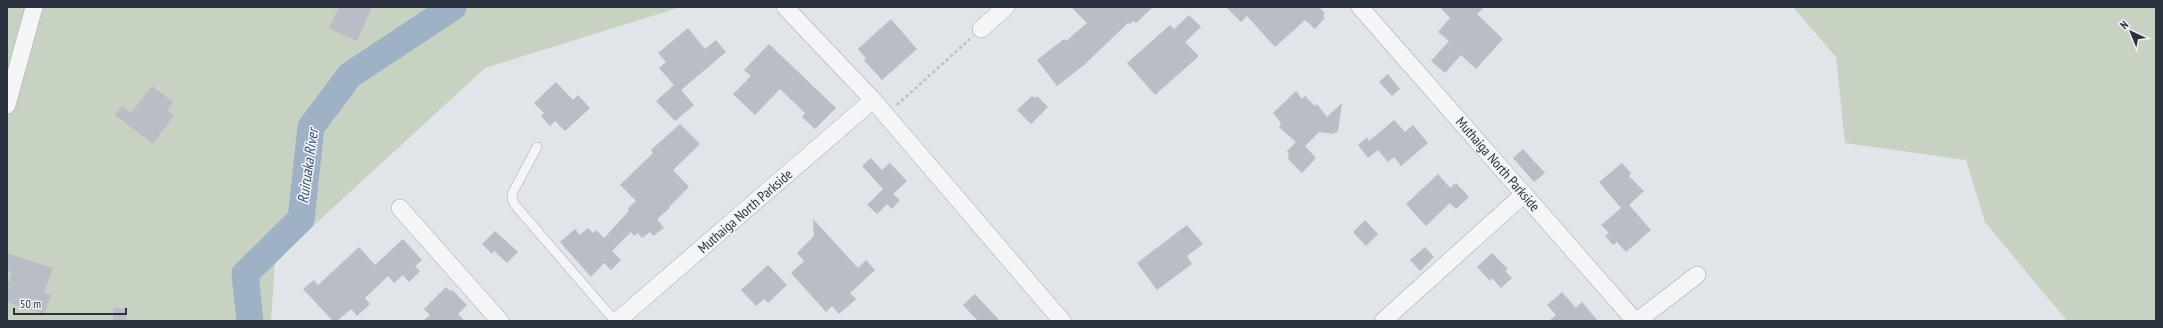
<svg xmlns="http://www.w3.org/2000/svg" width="2163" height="328" viewBox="0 0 2163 328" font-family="'PT Sans Narrow',sans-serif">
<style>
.green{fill:#c7d2c3}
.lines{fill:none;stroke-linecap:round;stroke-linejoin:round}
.river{stroke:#9fb2c5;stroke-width:27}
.building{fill:#b9bdc5}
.lane-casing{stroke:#a7abb2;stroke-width:10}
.street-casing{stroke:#a7abb2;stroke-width:18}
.path{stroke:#bbbec3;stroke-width:2.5;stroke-dasharray:3 3;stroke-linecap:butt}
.lane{stroke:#f3f5f7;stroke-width:9}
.street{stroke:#f3f5f7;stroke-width:17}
.labels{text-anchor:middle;stroke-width:3;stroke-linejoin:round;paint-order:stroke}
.street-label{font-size:14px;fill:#2b323f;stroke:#f0f3f6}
.water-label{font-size:15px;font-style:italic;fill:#38526f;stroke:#f0f3f6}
</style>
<rect width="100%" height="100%" fill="#e1e4e8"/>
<g class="green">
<path d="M7 7H681L485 68 275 261 271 321H7Z"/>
<path d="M1793 7H2156V321H2067L1985 222 1966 160 1845 143 1836 57Z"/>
</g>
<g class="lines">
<path class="river" d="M250 321 245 274 301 219 311 127 350 75 453 7"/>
</g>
<g class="building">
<path d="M339 7H372L357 41 329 28Z"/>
<path d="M1071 7H1153L1136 23 1133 21 1130 24 1128 23 1084 65 1057 86 1037 60 1064 39 1066 41 1087 23Z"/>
<path d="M1226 7H1319L1325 13 1323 16 1325 18 1315 29 1305 20 1275 47 1247 16 1241 22Z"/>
<path d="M1440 7H1484L1477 14 1503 39 1476 69 1461 55 1445 73 1431 61 1449 41 1438 32 1450 18Z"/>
<path d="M1189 15 1201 27 1185 42 1199 56 1155 95 1127 63 1170 25 1174 29Z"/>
<path d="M891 19 917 49 882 80 864 60 866 58 858 49Z"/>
<path d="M688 28 705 49 716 40 726 52 681 90 694 105 675 121 656 101 674 85 659 68 666 62 658 53Z"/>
<path d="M769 44 836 108 815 129 802 117 805 113 780 89 755 115 733 94 751 76 744 70Z"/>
<path d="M1388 74 1400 89 1392 96 1379 82Z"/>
<path d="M556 82 573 100 578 95 590 108 565 131 555 121 550 126 541 116 544 113 534 103Z"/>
<path d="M152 86 173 102 167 110 174 115 153 144 115 115 122 106 131 113Z"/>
<path d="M1296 91 1302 99 1305 96 1315 106 1317 104 1327 117 1342 103 1338 131 1333 134 1319 132 1305 146 1316 158 1302 173 1288 159 1289 154 1287 151 1296 142 1279 127 1281 123 1273 113Z"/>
<path d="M1032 96 1035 98 1037 96 1048 107 1031 124 1017 110Z"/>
<path d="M1394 120 1405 132 1413 125 1428 143 1401 166 1394 157 1388 162 1378 150 1368 158 1358 145 1367 137 1369 141Z"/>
<path d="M680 124 700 144 673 170 689 187 669 207 670 208 657 219 664 228 653 236 650 232 642 238 638 233 634 236 631 232 612 251 621 260 611 270 604 263 591 277 560 242 575 229 580 235 588 228 593 233 596 230 604 238 629 211 628 208 636 201 620 185 653 153 651 150Z"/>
<path d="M1523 149 1545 173 1534 182 1513 158Z"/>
<path d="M871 158 882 170 890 163 907 181 893 194 900 200 892 209 887 204 877 214 867 205 883 189 862 166Z"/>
<path d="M1622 163 1631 173 1629 176 1644 191 1629 205 1651 230 1626 252 1617 242 1613 245 1605 236 1609 233 1601 225 1621 208 1599 182Z"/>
<path d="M1438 174 1450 188 1456 183 1469 197 1456 209 1450 203 1426 226 1406 204Z"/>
<path d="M813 219 858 268 866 260 875 270 850 293 856 299 839 314 832 306 826 312 791 273 804 261 797 253 814 236Z"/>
<path d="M1365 220 1378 234 1366 246 1353 232Z"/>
<path d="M1187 225 1203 244 1187 256 1192 264 1157 290 1137 263Z"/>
<path d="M495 231 518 252 507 263 494 251 492 254 482 244Z"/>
<path d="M403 239 422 260 415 266 420 271 409 282 403 275 394 283 388 276 365 298 370 304 357 316 351 309 337 321H333L303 289 314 280 318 285 359 247 375 265Z"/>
<path d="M1425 247 1434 257 1420 271 1410 260Z"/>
<path d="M7 253 53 268 44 293 51 295 44 314 7 302V287L12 272 7 271Z"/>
<path d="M1492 253 1508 269 1505 271 1512 278 1501 288 1492 278 1490 281 1477 267Z"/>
<path d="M768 265 787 285 768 303 764 299 756 306 741 290Z"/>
<path d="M446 287 450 291 452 290 467 305 458 314 465 321H423L430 315 424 309Z"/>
<path d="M1562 292 1576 308 1582 302 1598 321H1549L1556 315 1547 305Z"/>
<path d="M975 294 1000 321H978L963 305Z"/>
<path d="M113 308 127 309 126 321H113Z"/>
</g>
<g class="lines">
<g class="lane-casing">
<path id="lane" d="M537 147 513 192 512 199 515 205 615 321"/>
</g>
<g class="street-casing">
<g id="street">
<path d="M785 7 873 100 1062 321"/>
<path d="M1360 7 1635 321"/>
<path d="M981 29 1006 7"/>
<path d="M7 105 34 7"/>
<path d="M400 208 500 321"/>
<path d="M617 321 873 100"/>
<path d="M1383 321 1524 194"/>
<path d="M1637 321 1697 275"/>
</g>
</g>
<path class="path" d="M897 105 970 39"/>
<use href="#lane" class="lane"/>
<use href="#street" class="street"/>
</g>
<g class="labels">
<g class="street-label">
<text transform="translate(1498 164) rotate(49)" y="5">Muthaiga North Parkside</text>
<text transform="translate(745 211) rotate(-41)" y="5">Muthaiga North Parkside</text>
</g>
<g class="water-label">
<text transform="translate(308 166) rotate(-82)" y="5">Ruiruaka River</text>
</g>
</g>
<rect width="2163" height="328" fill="none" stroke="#2b323f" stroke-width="16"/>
<g transform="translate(2131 32) rotate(316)" stroke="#f0f3f6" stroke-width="3" paint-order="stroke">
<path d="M0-3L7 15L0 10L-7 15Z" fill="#2b323f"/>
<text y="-6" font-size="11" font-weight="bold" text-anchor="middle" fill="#2b323f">N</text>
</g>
<path d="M14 308v6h112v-6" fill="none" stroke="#2b323f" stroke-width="2"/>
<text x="20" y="308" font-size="12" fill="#2b323f" stroke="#f0f3f6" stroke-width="3" paint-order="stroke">50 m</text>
</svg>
